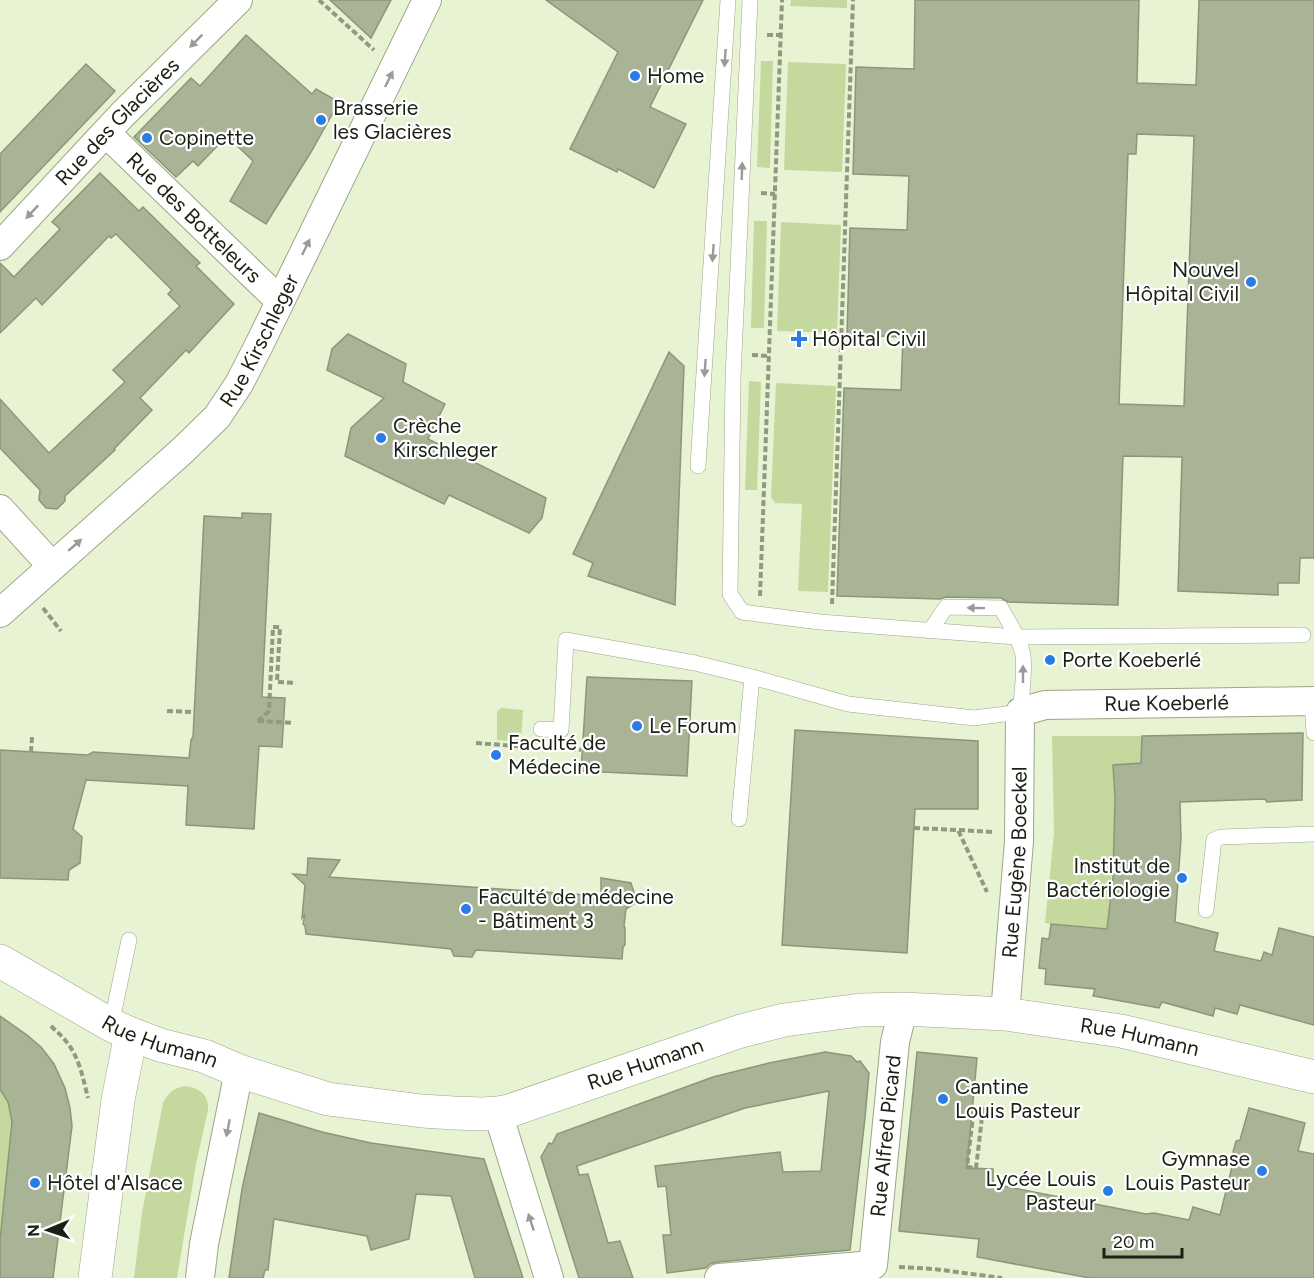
<svg xmlns="http://www.w3.org/2000/svg" width="1314" height="1278" viewBox="0 0 1314 1278" font-family="Figtree,sans-serif">
<style>
.green{fill:#c5d89e}
.building{fill:#a9b395;stroke:#8c9779;stroke-width:1.5;fill-rule:evenodd}
.lines{fill:none;stroke-linecap:round;stroke-linejoin:round}
.service-casing{stroke:#9ca688;stroke-width:16}
.minor-casing{stroke:#9ca688;stroke-width:30}
.tertiary-casing{stroke:#9ca688;stroke-width:34}
.path{stroke:#919981;stroke-width:4;stroke-dasharray:6 3;stroke-linecap:butt}
.service{stroke:#fff;stroke-width:15}
.minor{stroke:#fff;stroke-width:28}
.tertiary{stroke:#fff;stroke-width:33}
.oneway{fill:#999b95}
.poi-dot{fill:#297be6;stroke:#fff;stroke-width:2}
.labels{text-anchor:middle;stroke-width:4.5;stroke-linejoin:round;paint-order:stroke}
.poi-label{font-size:21px;fill:#1c2014;stroke:#fff;text-anchor:start}
.street-label{font-size:21px;fill:#1c2014;stroke:#fff}
</style>
<rect width="100%" height="100%" fill="#e8f3d3"/>
<g class="green">
<path d="M791 0H847V8L790 6Z"/>
<path d="M761 61H773L770 168 757 167Z"/>
<path d="M788 62 846 64 842 172 784 170Z"/>
<path d="M754 221H767L764 328H751Z"/>
<path d="M781 222 841 225 837 333 777 331Z"/>
<path d="M749 381 761 382 757 490H745Z"/>
<path d="M776 383 836 386 828 592 798 591 802 504 775 503 771 497Z"/>
<path d="M501 708 523 710 521 742 497 740V712Z"/>
<path d="M1052 736H1142L1141 763 1113 765C1116 820 1113 874 1107 929L1045 923 1054 833Z"/>
<path d="M185 1086C199 1088 209 1094 208 1110L196 1164 177 1278H134L142 1213 163 1103C168 1093 174 1088 185 1086Z"/>
<path d="M0 1089 8 1102 12 1122 0 1240Z"/>
</g>
<g class="building">
<path d="M330 0H391L371 38Z"/>
<path d="M546 0H703L650 107 686 124 654 188 618 169 617 172 570 149 618 52Z"/>
<path d="M915 0H1139L1137 83 1196 85 1199 0H1314V558H1300L1299 583H1278V595L1178 591 1182 457 1123 456 1118 605 1008 602 1001 598 946 597 940 599 837 596 844 388 901 390 903 337 847 335 850 228 907 230 909 176 853 174 856 67 914 69ZM1137 134 1194 136 1184 406 1119 404 1128 154H1136Z"/>
<path d="M246 35 312 94 316 89 339 102 311 152 266 224 230 201 253 161 227 136 198 166 193 161 176 177 134 137 191 78 200 86Z"/>
<path d="M86 64 115 91 0 212V154Z"/>
<path d="M100 173 139 211 143 207 200 263 196 266 234 304 189 353 186 350 140 398 152 410 114 449 115 450 65 496V501L57 509 46 508 39 500 40 490 0 448V399L49 453 125 382 113 370 180 306 168 294 172 290 116 234 111 238 109 236 42 305 36 298 0 333V263L14 277 60 229 52 222Z"/>
<path d="M348 334 406 364 403 382 445 404 428 439 546 498 542 518 529 533 449 495 444 504 345 456 351 428 384 398 327 370 332 349Z"/>
<path d="M669 352 684 366 675 605 588 576 593 563 573 554Z"/>
<path d="M242 513 271 514 262 697 285 698 282 747 259 746 254 829 186 825 188 786 86 780 73 829 82 837 80 863 69 870 68 880 0 878V750L88 755 93 752 189 758 191 740 193 737 204 516 242 518Z"/>
<path d="M587 677 692 681 687 776 581 771Z"/>
<path d="M795 730 978 741V809H915L907 953 782 945Z"/>
<path d="M1303 733 1302 800 1267 802 1265 799 1180 802 1181 839 1175 922 1218 933 1214 951 1261 961 1264 952 1272 955 1279 928 1314 937V1025L1240 1005 1237 1014 1215 1008 1213 1016 1162 1002 1159 1008 1093 996 1095 989 1045 984 1046 969 1039 968 1042 938 1049 939 1051 924 1107 929 1113 877 1115 798 1113 765 1141 763 1142 736Z"/>
<path d="M308 858 340 860 329 877 601 896V878L631 883 637 902 626 909 624 926 625 928V945L623 947 622 959 476 950 472 957 454 956 451 949 306 934 305 926 303 924 305 914 302 918 305 885 293 874 307 875Z"/>
<path d="M0 1016 27 1035 41 1047 54 1064 65 1088 70 1108 72 1126 53 1278H0V1240L12 1122 8 1102 0 1089Z"/>
<path d="M825 1052 851 1056 857 1062 860 1061 869 1073 865 1118 850 1250 718 1262 710 1264 706 1268 667 1273 663 1235H671L666 1186 658 1187 655 1166 780 1152 783 1172 821 1171 829 1091 745 1108 577 1166 579 1175 588 1174 608 1243 620 1241 633 1278H579L541 1157 549 1143 552 1144 557 1134 713 1077 769 1063Z"/>
<path d="M917 1052 977 1058 967 1168 993 1169V1184L1146 1214 1154 1213 1189 1220 1193 1207 1220 1215 1235 1155 1233 1152 1236 1141 1240 1140 1249 1108 1305 1123 1298 1151 1314 1154V1278H1090L977 1257 979 1239 899 1231Z"/>
<path d="M259 1113 322 1132 371 1143 484 1159 523 1278H475L451 1196 416 1194 409 1239 371 1250 367 1236 274 1219 268 1270H265L263 1278H229L242 1189Z"/>
</g>
<g class="lines">
<g class="service-casing">
<g id="service">
<path d="M750 0 733 378 730 594 742 612 820 622 1016 637 1303 635"/>
<path d="M698 466 728 0"/>
<path d="M1312 701 1314 733"/>
<path d="M541 729 561 730 566 640 695 663 752 677 848 704 974 718 1020 712C1022 693 1025 674 1023 655 1020 639 1009 623 1001 608L946 607 930 631"/>
<path d="M739 819 752 677"/>
<path d="M1206 910 1214 840 1221 837 1314 834"/>
<path d="M111 1025 129 940"/>
</g>
</g>
<g class="minor-casing">
<g id="minor">
<path id="s1" d="M106 133 280 301"/>
<path id="s2" d="M0 246 122 115 238 0"/>
<path d="M0 509 52 566"/>
<path id="s3" d="M0 613 182 451 217 417 239 384 259 345 427 0"/>
<path id="s4" d="M1005 1014 1019 841 1020 712 1045 705 1314 701"/>
<path d="M498 1113 549 1278"/>
<path d="M200 1278 204 1244 239 1071"/>
<path id="s5" d="M719 1278 873 1265 895 1042 903 1009"/>
</g>
</g>
<g class="tertiary-casing">
<g id="tertiary">
<path id="s6" d="M0 961 111 1025 131 1034 160 1045 204 1056 239 1071 328 1099 422 1111 454 1113 482 1114 498 1113 509 1111 741 1031 784 1020 860 1010 903 1009 1005 1014 1121 1031 1314 1077"/>
<path d="M95 1278 118 1100 131 1034"/>
</g>
</g>
<g class="path">
<path d="M319 0 374 50"/>
<path d="M767 35H781"/>
<path d="M761 193 775 194"/>
<path d="M752 355 769 356"/>
<path d="M760 596 782 0"/>
<path d="M832 604 853 0"/>
<path d="M43 608 61 631"/>
<path d="M167 711 194 712"/>
<path d="M258 721 269 711 273 627H280L277 682 296 683"/>
<path d="M258 721 294 723"/>
<path d="M476 743 529 747"/>
<path d="M570 749 581 750"/>
<path d="M31 752 32 737"/>
<path d="M914 828 958 830 987 892"/>
<path d="M959 830 993 832"/>
<path d="M51 1026C56 1031 61 1035 65 1040 79 1056 83 1078 88 1098"/>
<path d="M974 1108 983 1109 976 1168 967 1167Z"/>
<path d="M899 1267 934 1269 1002 1278"/>
</g>
<use href="#service" class="service"/>
<use href="#minor" class="minor"/>
<use href="#tertiary" class="tertiary"/>
</g>
<defs><path id="oneway-solid" d="M-6-.8H1V-3.2L6.5 0L1 3.2V.8H-6Z" transform="scale(1.5)"/></defs>
<g class="oneway">
<use href="#oneway-solid" transform="translate(196 41) rotate(135)"/>
<use href="#oneway-solid" transform="translate(725 58) rotate(94)"/>
<use href="#oneway-solid" transform="translate(389 79) rotate(-64)"/>
<use href="#oneway-solid" transform="translate(742 171) rotate(-88)"/>
<use href="#oneway-solid" transform="translate(32 212) rotate(133)"/>
<use href="#oneway-solid" transform="translate(306 247) rotate(-64)"/>
<use href="#oneway-solid" transform="translate(713 253) rotate(94)"/>
<use href="#oneway-solid" transform="translate(705 368) rotate(94)"/>
<use href="#oneway-solid" transform="translate(75 545) rotate(-41)"/>
<use href="#oneway-solid" transform="translate(976 608) rotate(-179)"/>
<use href="#oneway-solid" transform="translate(1023 674) rotate(-90)"/>
<use href="#oneway-solid" transform="translate(228 1128) rotate(101)"/>
<use href="#oneway-solid" transform="translate(531 1222) rotate(-108)"/>
</g>
<g class="poi-dot">
<circle cx="635" cy="76" r="6"/>
<circle cx="321" cy="120" r="6"/>
<circle cx="147" cy="138" r="6"/>
<circle cx="1251" cy="282" r="6"/>
<path d="M796 330h6v6h6v6h-6v6h-6v-6h-6v-6h6z"/>
<circle cx="381" cy="438" r="6"/>
<circle cx="1050" cy="660" r="6"/>
<circle cx="637" cy="726" r="6"/>
<circle cx="496" cy="755" r="6"/>
<circle cx="1182" cy="878" r="6"/>
<circle cx="466" cy="909" r="6"/>
<circle cx="943" cy="1099" r="6"/>
<circle cx="1262" cy="1171" r="6"/>
<circle cx="35" cy="1183" r="6"/>
<circle cx="1108" cy="1191" r="6"/>
</g>
<g class="labels">
<g class="poi-label">
<text x="647" y="83">Home</text>
<text x="333" y="115">Brasserie<tspan x="333" dy="24">les Glacières</tspan></text>
<text x="159" y="145">Copinette</text>
<text x="1239" y="277" text-anchor="end">Nouvel<tspan x="1239" dy="24">Hôpital Civil</tspan></text>
<text x="812" y="346">Hôpital Civil</text>
<text x="393" y="433">Crèche<tspan x="393" dy="24">Kirschleger</tspan></text>
<text x="1062" y="667">Porte Koeberlé</text>
<text x="649" y="733">Le Forum</text>
<text x="508" y="750">Faculté de<tspan x="508" dy="24">Médecine</tspan></text>
<text x="1170" y="873" text-anchor="end">Institut de<tspan x="1170" dy="24">Bactériologie</tspan></text>
<text x="478" y="904">Faculté de médecine<tspan x="478" dy="24">- Bâtiment 3</tspan></text>
<text x="955" y="1094">Cantine<tspan x="955" dy="24">Louis Pasteur</tspan></text>
<text x="1250" y="1166" text-anchor="end">Gymnase<tspan x="1250" dy="24">Louis Pasteur</tspan></text>
<text x="1096" y="1186" text-anchor="end">Lycée Louis<tspan x="1096" dy="24">Pasteur</tspan></text>
<text x="47" y="1190">Hôtel d'Alsace</text>
</g>
<g class="street-label">
<text dy="7" stroke="none"><textPath href="#s2" startOffset="171">Rue des Glacières</textPath></text>
<text dy="7" stroke="none"><textPath href="#s1" startOffset="122">Rue des Botteleurs</textPath></text>
<text dy="7" stroke="none"><textPath href="#s3" startOffset="380">Rue Kirschleger</textPath></text>
<text dy="7" stroke="none"><textPath href="#s4" startOffset="450">Rue Koeberlé</textPath></text>
<text dy="7" stroke="none"><textPath href="#s4" startOffset="152">Rue Eugène Boeckel</textPath></text>
<text dy="7" stroke="none"><textPath href="#s6" startOffset="1188">Rue Humann</textPath></text>
<text dy="7" stroke="none"><textPath href="#s6" startOffset="180">Rue Humann</textPath></text>
<text dy="7" stroke="none"><textPath href="#s6" startOffset="684">Rue Humann</textPath></text>
<text dy="7" stroke="none"><textPath href="#s5" startOffset="284">Rue Alfred Picard</textPath></text>
</g>
</g>
<g transform="translate(48 1230) rotate(268)" stroke="#ffffff" stroke-width="4.5" paint-order="stroke">
<path d="M0-4.5L10 22L0 15L-10 22Z" fill="#1c2014"/>
<text y="-9" font-size="16" font-weight="bold" text-anchor="middle" fill="#1c2014">N</text>
</g>
<path d="M1104 1248v9h78v-9" fill="none" stroke="#1c2014" stroke-width="3"/>
<text x="1113" y="1248" font-size="18" fill="#1c2014" stroke="#ffffff" stroke-width="4.5" paint-order="stroke">20 m</text>
</svg>
